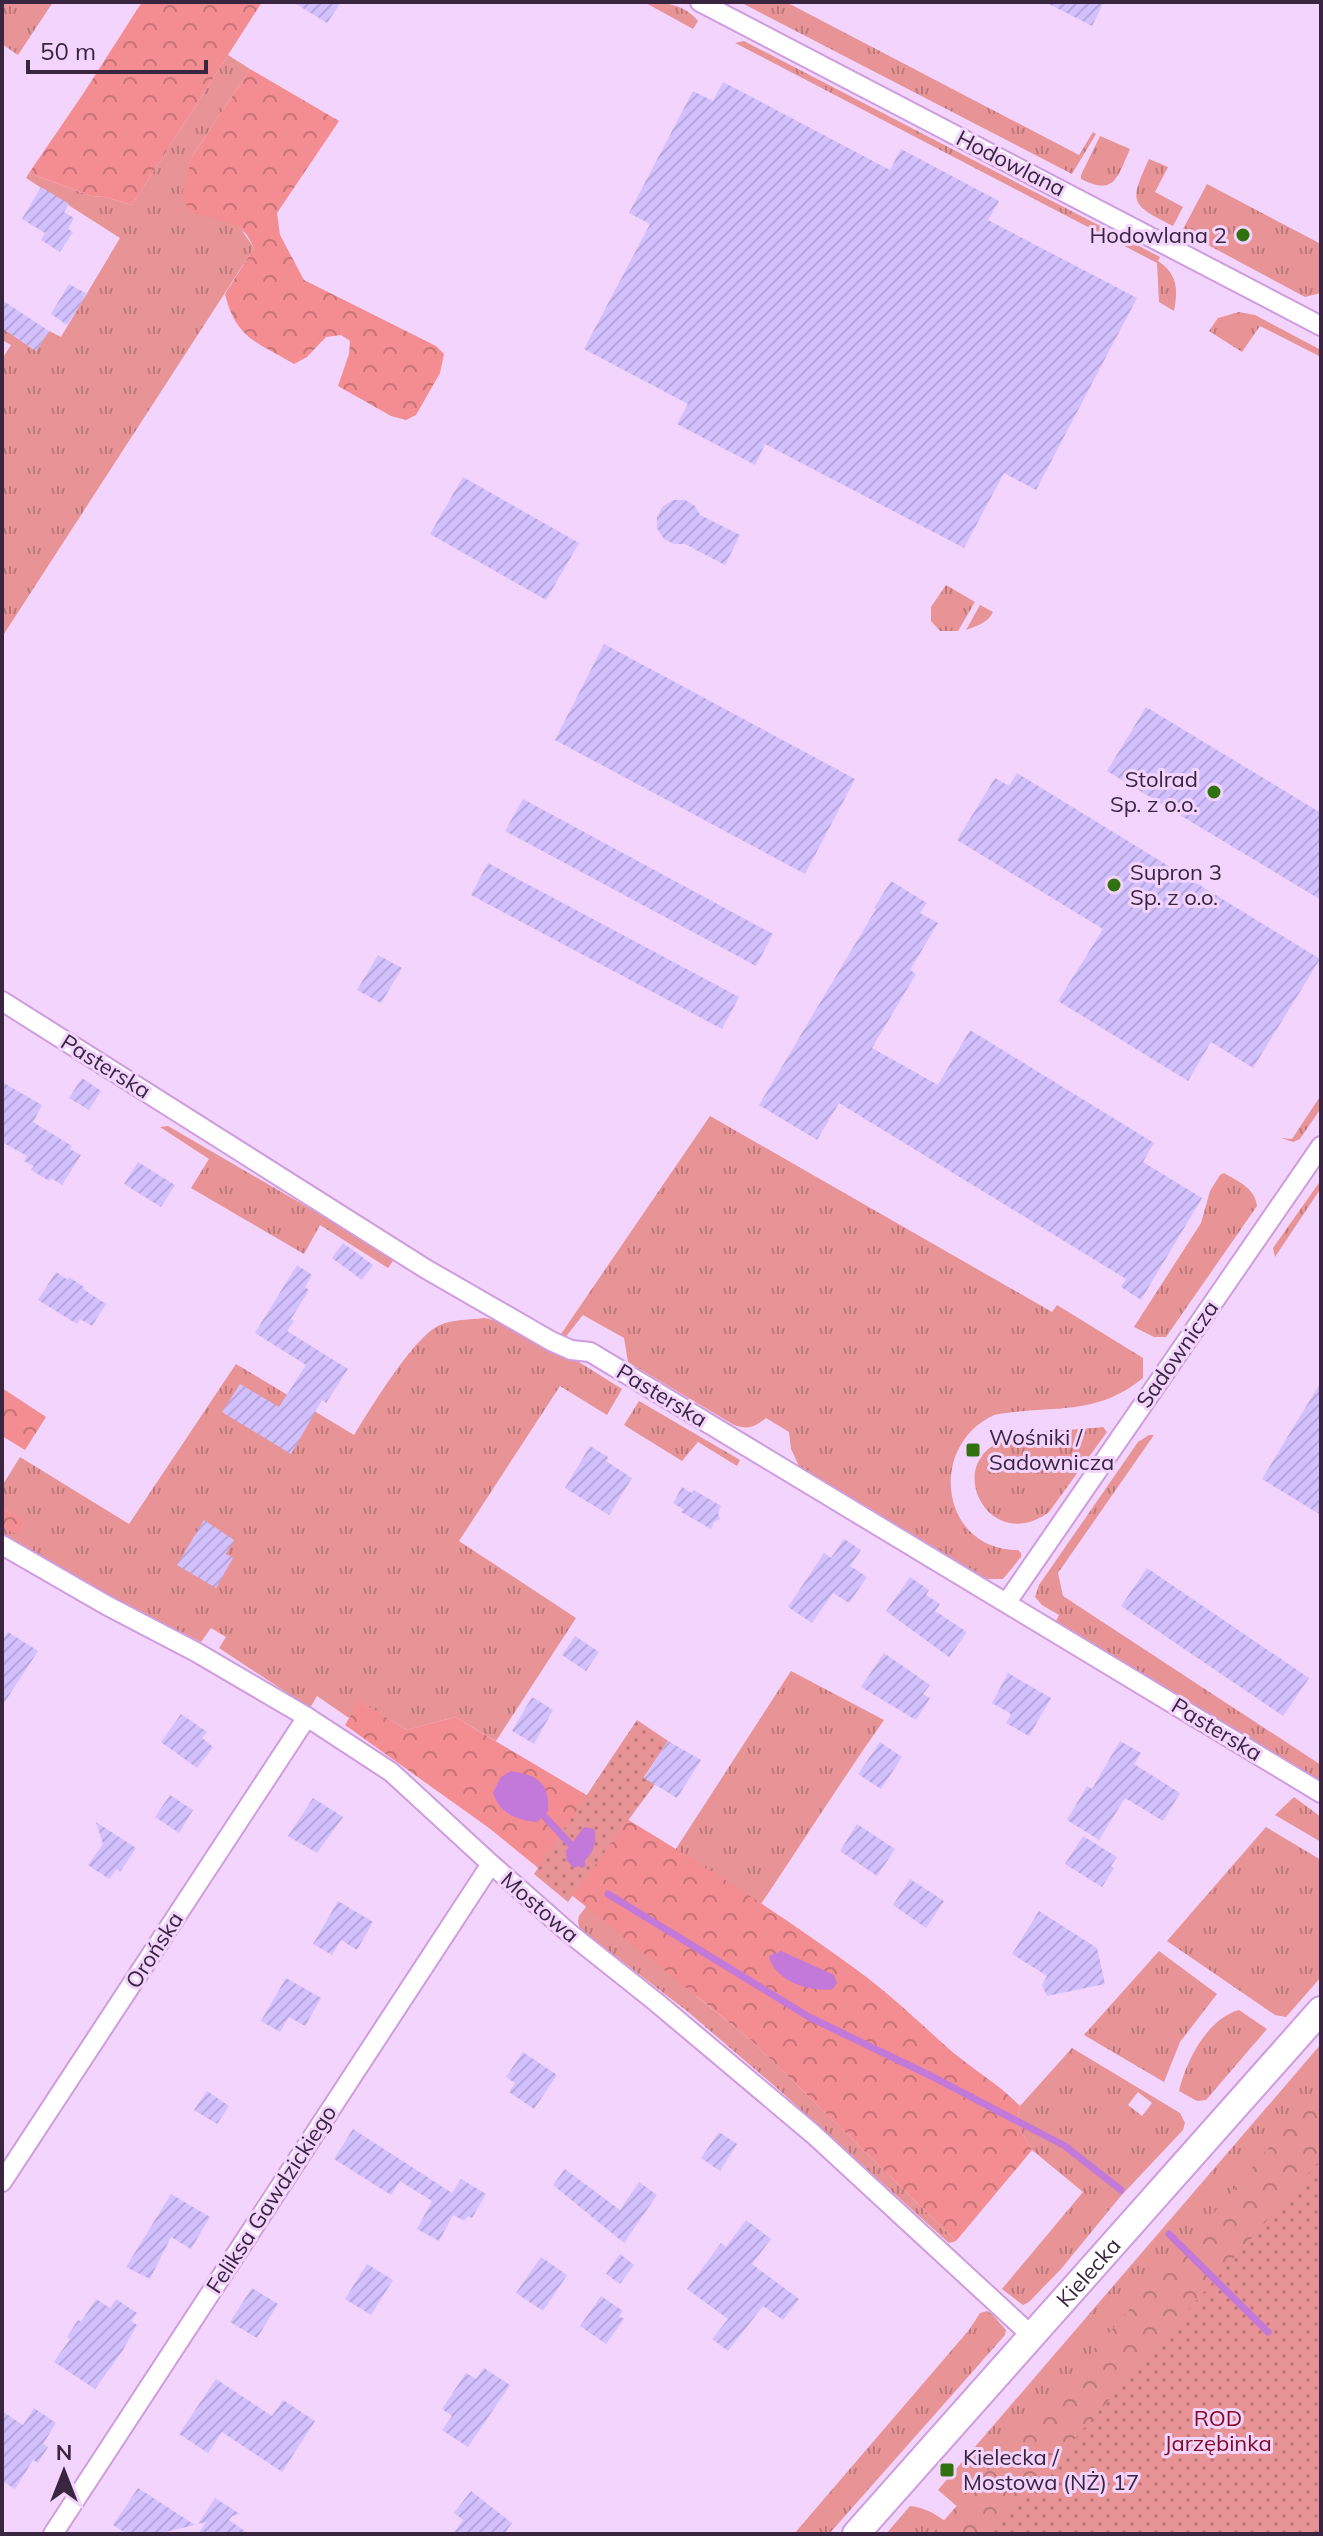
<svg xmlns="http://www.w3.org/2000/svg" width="1323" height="2536" viewBox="0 0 1323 2536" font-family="Mulish,sans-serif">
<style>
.grass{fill:url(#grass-tufts);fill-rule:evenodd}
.forest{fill:url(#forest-crowns)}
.park{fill:url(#park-crowns)}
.garden{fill:url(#garden-dots)}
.water{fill:#c379d9}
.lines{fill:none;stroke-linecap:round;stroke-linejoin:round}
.stream{stroke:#c379d9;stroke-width:7}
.building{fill:url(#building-hatch)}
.minor-casing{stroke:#cf9cdf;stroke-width:22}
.secondary-casing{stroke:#cf9cdf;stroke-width:30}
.minor{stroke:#fff;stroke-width:18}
.secondary{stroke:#fff;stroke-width:26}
.poi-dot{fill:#30720f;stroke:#f3d4fd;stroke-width:3}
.labels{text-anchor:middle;stroke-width:6;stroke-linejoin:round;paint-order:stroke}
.street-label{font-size:22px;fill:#392540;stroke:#f3d4fd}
.poi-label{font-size:22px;fill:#392540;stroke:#f3d4fd;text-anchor:start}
.park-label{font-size:22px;fill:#820b25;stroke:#f3d4fd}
</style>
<defs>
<pattern id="grass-tufts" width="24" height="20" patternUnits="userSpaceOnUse" patternTransform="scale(2)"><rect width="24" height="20" fill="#e89395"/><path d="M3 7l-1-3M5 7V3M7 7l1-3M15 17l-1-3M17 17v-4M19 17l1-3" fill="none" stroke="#bd787b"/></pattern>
<pattern id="forest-crowns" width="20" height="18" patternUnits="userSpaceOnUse" patternTransform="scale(2)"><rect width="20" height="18" fill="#f38d91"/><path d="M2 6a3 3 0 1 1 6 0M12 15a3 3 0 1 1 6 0" fill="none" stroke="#c67378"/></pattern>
<pattern id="park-crowns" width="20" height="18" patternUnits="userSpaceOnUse" patternTransform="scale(2)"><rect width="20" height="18" fill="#e89395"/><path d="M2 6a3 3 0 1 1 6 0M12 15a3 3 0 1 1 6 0" fill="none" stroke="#bd787b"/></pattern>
<pattern id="garden-dots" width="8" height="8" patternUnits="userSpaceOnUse" patternTransform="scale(2)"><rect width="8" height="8" fill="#e89395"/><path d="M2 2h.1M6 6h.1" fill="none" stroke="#bd787b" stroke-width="1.8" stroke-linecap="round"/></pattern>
<pattern id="building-hatch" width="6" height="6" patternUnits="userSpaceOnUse" patternTransform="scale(2)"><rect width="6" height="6" fill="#d3c1ff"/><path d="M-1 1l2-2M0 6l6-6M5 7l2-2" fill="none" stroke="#b6a6dc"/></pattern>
</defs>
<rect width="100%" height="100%" fill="#f3d4fd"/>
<g class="grass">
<path d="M2 2H53L18 55 2 44Z"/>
<path d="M644 2C664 2 684 4 698 21L693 29Z"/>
<path d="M740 2H786L1079 155 1093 132 1096 134 1072 174Z"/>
<path d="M744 41 1160 257 1158 261C1178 274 1178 290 1174 311L1159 302 1157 263 735 43Z"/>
<path d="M228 55 250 69 192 157 254 248 2 637V359L11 345 2 340V328L36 351 49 331 61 337 120 238 26 178 29 173 91 196 105 197 132 205Z"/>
<path d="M1100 136 1130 149C1117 178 1115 196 1081 179V175Z"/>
<path d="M1149 159 1168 167 1155 192 1183 207 1173 226C1130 204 1129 203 1149 159Z"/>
<path d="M1207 184 1319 243 1321 293 1305 297 1182 231Z"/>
<path d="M1239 312 1255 315 1321 350V357L1260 326 1242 352 1209 331 1218 318Z"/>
<path d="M946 585 975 602 958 631H940L931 621V607Z"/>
<path d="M980 605 993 612C988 623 976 626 966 630Z"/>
<path d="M1321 1095V1108L1300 1139 1293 1142 1281 1138 1292 1139Z"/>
<path d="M710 1116 1052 1312 1057 1305 1143 1358V1378C1094 1418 1051 1404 994 1415 927 1446 940 1550 1018 1550L1021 1553V1557L1003 1579H987L799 1466 791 1449 789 1432 766 1418C755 1427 748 1430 734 1425L628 1362 624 1338 583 1315 564 1339 559 1337Z"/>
<path d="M168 1126 395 1258 388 1268 320 1225 304 1254 191 1188 209 1159 160 1127Z"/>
<path d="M1224 1173C1239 1182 1255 1188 1257 1206L1166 1337H1154L1134 1327 1201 1223 1210 1191 1220 1175Z"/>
<path d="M1321 1180V1188L1275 1257 1273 1248Z"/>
<path d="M484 1318 502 1322 571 1357 622 1389 607 1415 560 1386 459 1541 576 1618 496 1741 455 1717 407 1730 360 1702 349 1718 317 1696 310 1708 219 1648 226 1637 211 1628 201 1642 97 1590 2 1535V1527L18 1534 24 1521 2 1508V1486L20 1457 129 1524 236 1364 354 1435C371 1408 413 1337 440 1325 453 1319 470 1320 484 1318Z"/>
<path d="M639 1401 740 1460 737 1466 698 1442 682 1461 624 1425Z"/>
<path d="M1103 1427 1107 1432 1049 1512C990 1556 941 1464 1004 1440 1026 1431 1076 1430 1103 1427Z"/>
<path d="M1149 1435H1154L1058 1573 1063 1596 1321 1765V1784L1056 1621 1059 1615 1042 1605 1035 1597 1039 1585 1138 1442Z"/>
<path d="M791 1671 884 1720C820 1811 763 1907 696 1996L752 2041 956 2241 949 2243 778 2089 687 2011 580 1929 578 1922 579 1916 625 1856 659 1875Z"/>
<path d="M1294 1797 1321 1817V1842L1275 1815Z"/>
<path d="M1266 1827 1321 1860V1977L1286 2017 1275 2015 1167 1941Z"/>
<path d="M1159 1951 1217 1994 1180 2042 1164 2082 1084 2035Z"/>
<path d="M1239 2010 1267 2029 1206 2100 1197 2101 1179 2091C1186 2061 1207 2019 1239 2010Z"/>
<path d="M1321 2044V2159L989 2534 938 2490Z"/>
<path d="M1072 2048 1180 2113 1185 2123 1183 2130 1120 2197 1061 2269 1029 2302 1023 2305 1002 2289 1083 2192 1032 2150 1016 2123 1020 2106ZM1138 2092 1152 2103 1142 2116 1128 2105Z"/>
<path d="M987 2311 992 2314 1006 2330 1005 2335 829 2534H794L969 2330 980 2313Z"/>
<path d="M910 2506C931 2508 945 2521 961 2534H886Z"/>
</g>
<g class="forest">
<path d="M142 2H262L132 205 105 197 91 196 29 173 83 94Z"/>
<path d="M250 69 339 121 277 213 280 235 304 280 436 346 444 354 440 373 416 415 406 420 391 416 338 386 349 354 350 341 341 335 326 337 307 357 294 364C257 342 236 339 225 294L254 248 247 235 238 226 189 211 182 194 192 157Z"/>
<path d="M2 1388 46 1417 25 1450 2 1436Z"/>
<path d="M2 1508 25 1521 18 1535 2 1527Z"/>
<path d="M359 1701 407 1730 455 1717C592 1799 733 1878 861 1973 892 1996 920 2023 949 2049 972 2069 999 2084 1020 2106L1016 2123 1032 2150 956 2241 752 2041 489 1828 345 1725Z"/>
</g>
<path class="park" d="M1321 2086V2534H932L1196 2234Z"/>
<g class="garden">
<path d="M637 1720 668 1741 644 1777 655 1784 568 1902 534 1874Z"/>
<path d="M1321 2159V2534H991Z"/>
</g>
<g class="water">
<path d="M511 1771C536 1775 550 1782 548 1811L537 1822C516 1820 500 1814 493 1793L501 1777Z"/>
<path d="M584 1827 594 1829C599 1844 589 1862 574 1868L567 1861 566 1851Z"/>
<path d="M781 1951 834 1975 837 1983 833 1989C810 1992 775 1982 769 1956Z"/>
</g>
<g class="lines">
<g class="stream">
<path d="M544 1816 571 1845 582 1864"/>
<path d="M608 1894 809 2017 931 2076 1065 2146 1121 2190"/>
<path d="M1169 2234 1268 2332"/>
</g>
</g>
<g class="building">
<path d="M293 2H341L327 23Z"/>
<path d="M1045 2H1104L1092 26Z"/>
<path d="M723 82 890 170 901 149 999 201 988 220 1137 298 1036 490 1004 473 964 548 765 444 755 465 677 424 688 404 584 349 650 224 629 213 693 91 713 101Z"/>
<path d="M41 187 69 204 64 212 74 218 68 229 73 232 60 252 41 240 45 233 22 219Z"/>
<path d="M69 284 87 294 67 325 51 314Z"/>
<path d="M2 300 49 331 36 351 2 328Z"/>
<path d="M463 477 579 543 546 600 430 534Z"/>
<path d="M673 500H685L695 506 700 515 740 535 725 565 685 544H674L664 539 657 528V517L663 506Z"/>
<path d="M604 644 855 779 805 874 555 740Z"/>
<path d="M1146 707 1321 813V900L1107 771Z"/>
<path d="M1017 773 1320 959 1253 1068 1211 1042 1188 1081 1058 1001 1103 929 957 840 995 778 1009 786Z"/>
<path d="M523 799 773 934 756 966 505 831Z"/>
<path d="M488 863 739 997 722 1029 471 895Z"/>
<path d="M891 881 927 903 920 913 938 923 910 970 916 974 872 1048 938 1085 970 1030 1154 1143 1143 1162 1202 1198 1141 1300 1121 1287 1126 1279 839 1103 817 1140 759 1105 876 909 874 908Z"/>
<path d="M378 955 402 968 381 1003 357 990Z"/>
<path d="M82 1078 101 1091 89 1110 69 1098Z"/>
<path d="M2 1082 42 1105 33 1122 72 1146 70 1149 81 1155 62 1185 51 1178 49 1181 31 1170 34 1166 24 1161 27 1156 2 1142Z"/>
<path d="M138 1162 175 1185 161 1207 124 1184Z"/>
<path d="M343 1243 373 1265 362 1280 332 1258Z"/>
<path d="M297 1265 312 1275 305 1287 309 1290 291 1319 294 1321 287 1331 348 1369 326 1403 322 1400 291 1454 222 1412 240 1384 279 1407 306 1365 255 1333Z"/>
<path d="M56 1272 68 1280 69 1277 84 1287 83 1289 106 1304 92 1326 80 1319 77 1324 38 1300Z"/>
<path d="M1321 1382V1515L1262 1479Z"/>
<path d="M590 1446 608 1457 606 1461 632 1478 609 1515 565 1488Z"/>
<path d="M682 1487 692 1493 694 1490 721 1506 718 1513 720 1519 714 1522 711 1529 681 1512 683 1509 673 1503Z"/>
<path d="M204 1520 234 1540 226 1554 233 1558 216 1588 177 1565Z"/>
<path d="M844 1539 861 1550 850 1566 867 1577 849 1603 833 1593 812 1623 788 1607 824 1553 831 1558Z"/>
<path d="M1147 1568 1309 1678 1283 1716 1121 1606Z"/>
<path d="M910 1577 929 1590 926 1595 940 1604 935 1611 967 1632 949 1657 886 1611Z"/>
<path d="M8 1632 38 1651 2 1706V1641Z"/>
<path d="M575 1636 599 1652 586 1671 562 1655Z"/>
<path d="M884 1653 930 1685 923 1694 930 1698 916 1720 861 1687Z"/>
<path d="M1008 1673 1051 1698 1029 1736 1006 1723 1011 1714 992 1703Z"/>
<path d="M532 1697 553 1710 534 1744 512 1731Z"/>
<path d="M181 1714 207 1732 202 1738 213 1747 197 1768 161 1742Z"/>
<path d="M668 1741 701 1760 677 1798 644 1778Z"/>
<path d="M1120 1741 1141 1753 1134 1764 1180 1793 1163 1821 1125 1798 1099 1840 1067 1820 1087 1786 1092 1789Z"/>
<path d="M880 1742 902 1757 881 1789 858 1774Z"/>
<path d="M170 1795 193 1810 179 1833 155 1817Z"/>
<path d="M313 1798 343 1817 317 1853 288 1836Z"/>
<path d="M96 1822 136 1848 120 1872 117 1869 109 1879 88 1865 103 1844Z"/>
<path d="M857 1824 895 1849 877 1876 840 1851Z"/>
<path d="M1083 1836 1117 1857 1111 1866 1114 1868 1102 1887 1065 1864Z"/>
<path d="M910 1879 944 1901 926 1928 893 1905Z"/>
<path d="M338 1901 373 1922 357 1950 341 1940 332 1955 313 1944Z"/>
<path d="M1039 1911 1097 1948 1105 1984 1047 1996 1042 1985 1047 1976 1012 1954Z"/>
<path d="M286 1978 321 1998 305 2026 289 2017 280 2032 261 2021Z"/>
<path d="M523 2052 557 2075 534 2109 509 2092 515 2083 506 2077Z"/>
<path d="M207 2091 229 2106 217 2124 194 2110Z"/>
<path d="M353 2129 452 2193 461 2179 486 2194 472 2218 468 2216 464 2221 453 2215 439 2241 417 2229 432 2201 400 2181 391 2195 334 2159Z"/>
<path d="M719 2132 737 2144 720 2171 701 2158Z"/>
<path d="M565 2169 620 2210 639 2182 657 2195 624 2243 553 2185Z"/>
<path d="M171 2194 210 2217 191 2249 171 2237 150 2279 126 2267Z"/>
<path d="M746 2220 771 2239 752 2264 799 2299 783 2320 763 2306 728 2351 712 2339 728 2319 687 2289 721 2243 726 2247Z"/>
<path d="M620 2254 634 2265 620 2284 606 2274Z"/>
<path d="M541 2257 567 2275 543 2311 516 2293Z"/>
<path d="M367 2264 393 2280 371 2315 345 2299Z"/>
<path d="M252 2288 278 2304 257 2338 230 2322Z"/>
<path d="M601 2296 623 2311 619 2316 624 2319 606 2344 580 2326Z"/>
<path d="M96 2299 110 2308 116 2299 137 2313 131 2321 137 2325 123 2350 95 2389 54 2362 70 2339 67 2337 78 2320 81 2322Z"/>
<path d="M484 2368 510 2385 468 2447 442 2430 452 2416 442 2409 466 2373 476 2379Z"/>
<path d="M216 2379 272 2416 283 2400 315 2421 282 2472 222 2432 208 2453 179 2434Z"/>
<path d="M34 2408 56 2423 43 2444 48 2447 38 2463 33 2460 15 2489 2 2481V2411L23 2425Z"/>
<path d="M138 2488 195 2525 156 2534H127L113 2525Z"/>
<path d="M471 2491 512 2523 504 2534H453L463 2520 454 2513Z"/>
<path d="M215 2498 240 2514 232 2516 229 2520 249 2534H198L206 2522 198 2524Z"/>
</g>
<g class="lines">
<g class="minor-casing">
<g id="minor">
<path d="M700 2 1321 326"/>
<path d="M2 1001 426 1269 551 1341 571 1350 590 1352 1321 1793"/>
<path d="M2 1545 106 1605 196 1652 307 1717 391 1772 491 1864 568 1932 656 2002 813 2134 1032 2336"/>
<path d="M1007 1602 1321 1146"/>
<path d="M2 2182 307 1717"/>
<path d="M53 2534 491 1864"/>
</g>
</g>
<g class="secondary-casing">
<g id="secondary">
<path id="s1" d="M856 2534 1321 2010"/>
</g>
</g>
<use href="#minor" class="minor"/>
<use href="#secondary" class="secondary"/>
</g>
<g class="poi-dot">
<circle cx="1243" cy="235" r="8"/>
<circle cx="1214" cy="792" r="8"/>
<circle cx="1114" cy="885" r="8"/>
<rect x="965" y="1442" width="16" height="16" rx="4"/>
<rect x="939" y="2462" width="16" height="16" rx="4"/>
</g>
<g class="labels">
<g class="street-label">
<text transform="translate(1011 163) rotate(27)" y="8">Hodowlana</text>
<text transform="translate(106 1066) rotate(32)" y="8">Pasterska</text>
<text transform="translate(1177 1354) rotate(-55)" y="8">Sadownicza</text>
<text transform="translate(662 1395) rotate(31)" y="8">Pasterska</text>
<text transform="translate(1217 1729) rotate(31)" y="8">Pasterska</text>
<text transform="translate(540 1907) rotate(41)" y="8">Mostowa</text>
<text transform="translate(154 1950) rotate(-57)" y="8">Orońska</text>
<text transform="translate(271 2199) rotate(-57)" y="8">Feliksa Gawdzickiego</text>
<text dy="8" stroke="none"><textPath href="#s1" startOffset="350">Kielecka</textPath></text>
</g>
<g class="poi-label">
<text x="1227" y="243" text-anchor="end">Hodowlana 2</text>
<text x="1198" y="787" text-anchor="end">Stolrad<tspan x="1198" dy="25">Sp. z o.o.</tspan></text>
<text x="1130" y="880">Supron 3<tspan x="1130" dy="25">Sp. z o.o.</tspan></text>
<text x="989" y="1445">Wośniki /<tspan x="989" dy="25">Sadownicza</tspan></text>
<text x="963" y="2465">Kielecka /<tspan x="963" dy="25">Mostowa (NŻ) 17</tspan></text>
</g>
<g class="park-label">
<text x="1218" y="2426">ROD<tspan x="1218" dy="25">Jarzębinka</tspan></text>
</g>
</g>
<rect width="1323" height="2536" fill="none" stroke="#392540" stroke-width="8"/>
<g transform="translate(64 2472)" stroke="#f3d4fd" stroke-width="6" paint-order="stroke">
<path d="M0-6L14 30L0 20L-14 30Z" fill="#392540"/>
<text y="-12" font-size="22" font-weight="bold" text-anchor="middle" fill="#392540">N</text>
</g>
<path d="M28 60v12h178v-12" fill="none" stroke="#392540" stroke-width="4"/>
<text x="40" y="60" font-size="24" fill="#392540" stroke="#f3d4fd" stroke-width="6" paint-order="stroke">50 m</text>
</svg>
